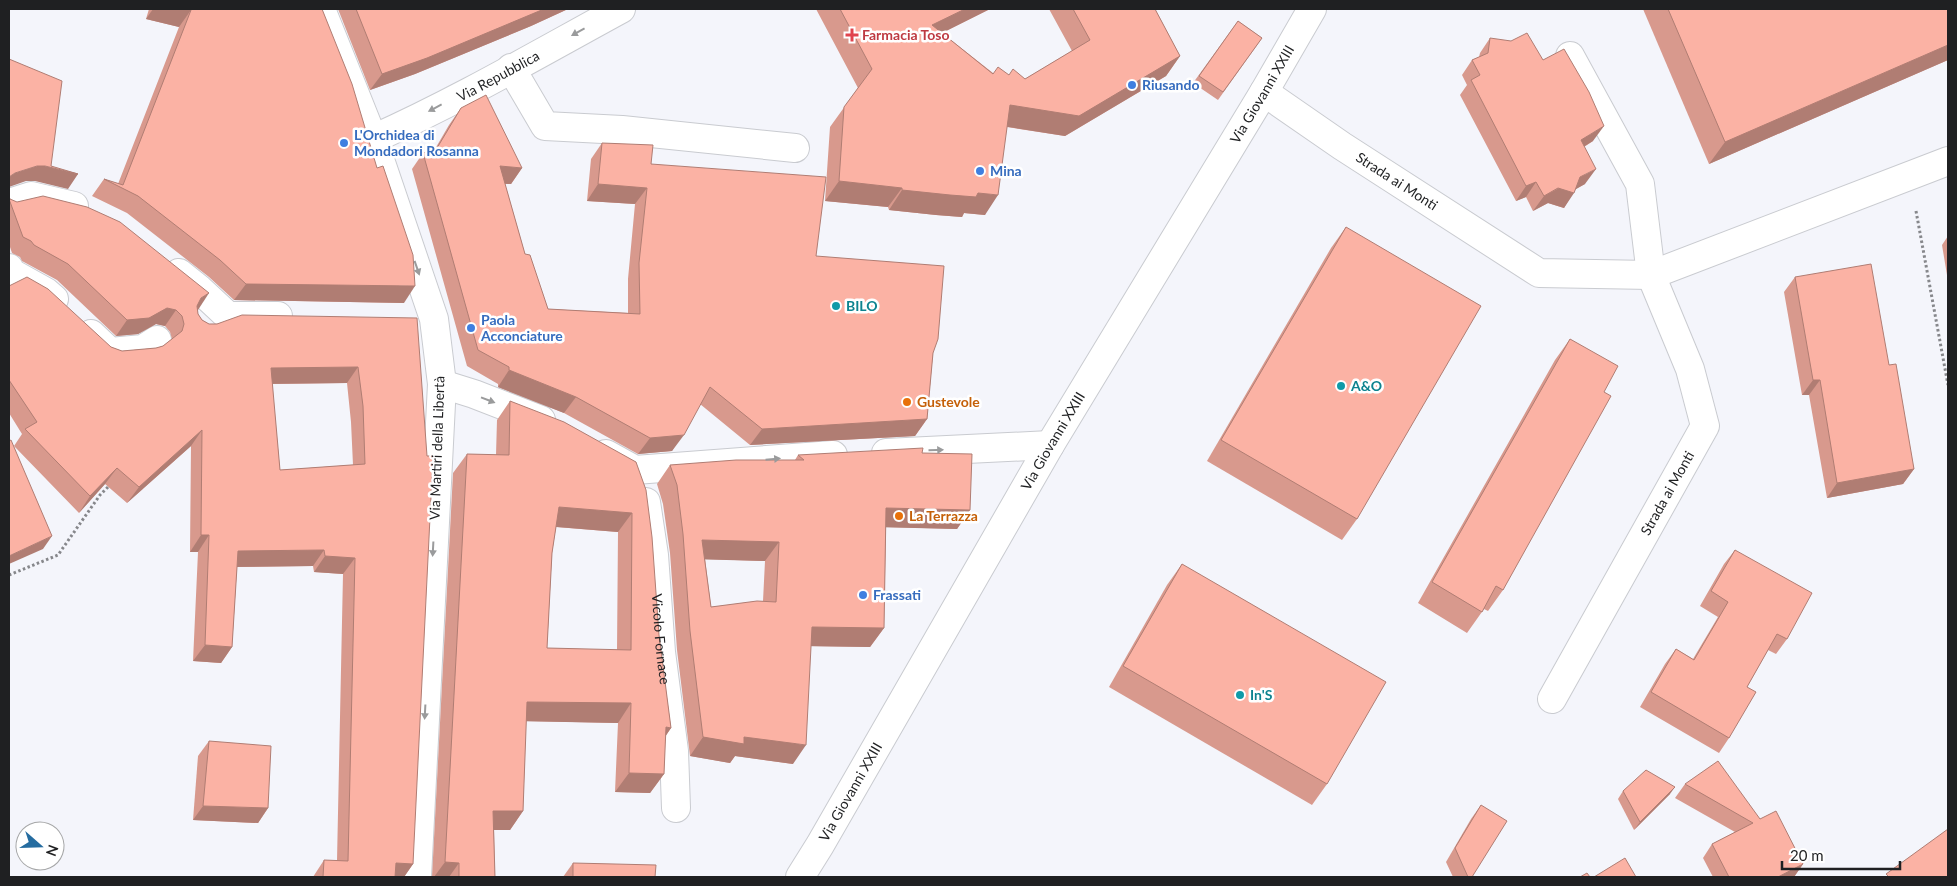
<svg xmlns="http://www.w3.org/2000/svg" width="1957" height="886" viewBox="0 0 1957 886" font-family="Lato,sans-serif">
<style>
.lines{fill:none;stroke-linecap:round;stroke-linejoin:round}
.minor-casing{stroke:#c9cbd0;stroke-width:30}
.major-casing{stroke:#c9cbd0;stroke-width:30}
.path{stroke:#86878b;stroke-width:3;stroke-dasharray:2.5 2.5;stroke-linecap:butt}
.minor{stroke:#fff;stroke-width:28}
.major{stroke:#fff;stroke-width:28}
.wall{fill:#d8998d;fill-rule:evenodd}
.shaded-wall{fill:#b07d73}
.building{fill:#fbb2a4;stroke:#b07d73;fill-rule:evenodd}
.oneway{fill:#9a9b9c}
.health-dot{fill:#e0444e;stroke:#fff;stroke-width:2}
.shop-dot{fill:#3f7fe0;stroke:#fff;stroke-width:2}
.culture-dot{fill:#0f9aa8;stroke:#fff;stroke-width:2}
.food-dot{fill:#e8710a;stroke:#fff;stroke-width:2}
.labels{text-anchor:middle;stroke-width:5;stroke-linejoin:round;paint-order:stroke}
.health-label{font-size:14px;font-weight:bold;fill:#be3a42;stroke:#fff;text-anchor:start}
.street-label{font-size:14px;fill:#1f2022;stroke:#fff}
.shop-label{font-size:14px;font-weight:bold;fill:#366cbe;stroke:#fff;text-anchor:start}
.culture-label{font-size:14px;font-weight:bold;fill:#0d838f;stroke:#fff;text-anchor:start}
.food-label{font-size:14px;font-weight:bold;fill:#c56008;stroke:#fff;text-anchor:start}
</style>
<rect width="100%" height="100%" fill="#f4f5fb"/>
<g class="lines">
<g class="minor-casing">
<g id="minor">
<path d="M511 68 545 126 622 130 795 148"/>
<path id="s1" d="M1264 92 1342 146 1539 273 1651 275 1948 161"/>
<path d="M9 203 31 196 74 206"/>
<path d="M9 268 10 272 46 292 54 299"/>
<path d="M179 273 199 289 228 316H278"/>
<path d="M91 334 110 352 143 349 157 340"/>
<path d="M442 384 474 394 541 420"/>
<path d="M886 453 1050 445"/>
<path d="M606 454 635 470 833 455"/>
<path id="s2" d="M646 502 654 555 661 652 674 751 676 808"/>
<path id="s3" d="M1552 699 1705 426 1690 369 1651 275 1640 184 1570 56"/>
</g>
</g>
<g class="major-casing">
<g id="major">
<path d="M321 9 373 139 434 319 442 384 417 877"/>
<path id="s4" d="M373 139C458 101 540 53 621 9"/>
<path id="s5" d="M800 877 820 845 1050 445 1264 92 1312 9"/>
</g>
</g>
<g class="path">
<path d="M1916 211 1948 385"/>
<path d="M9 575 58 555 100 495 110 485"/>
</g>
<use href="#minor" class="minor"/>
<use href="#major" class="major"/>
</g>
<g class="wall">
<path d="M149 9H322L404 303 234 300 209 277 127 213 92 196 104 179 118 184 179 27 146 19Z"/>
<path d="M338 9H568L531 26 415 74 370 90Z"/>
<path d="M816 9H990L942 33 993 73 1009 75 1025 79 1072 51 1049 9H1155L1180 56 1166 76 1065 136 1007 127 985 215 964 213 962 217 936 215 889 210 888 207 825 201 830 127 858 88Z"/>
<path d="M1643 9H1948V60L1709 164Z"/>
<path d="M1238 21 1262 38 1218 100 1193 83Z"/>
<path d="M1490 38 1593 141 1584 147 1585 184 1575 189 1564 208 1548 203 1533 211 1526 197 1516 201 1460 95 1467 85 1462 75 1472 60 1479 57 1480 53Z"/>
<path d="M461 108 522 168 511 184H505L525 254 548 309 628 313V279L635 204 587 201 591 159 602 143 651 164 816 256 933 353 927 419 915 436 750 445 700 404 672 451 638 454 564 413 498 387V384L467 366 412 169 423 153 435 149 449 125Z"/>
<path d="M9 197 10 199 198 310H197L198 314 202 320 209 324 417 318 413 864 404 877H313L324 860 337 861 343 574 314 572 313 566 237 567 232 647 221 663 193 661 198 552H190L191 446 127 503 105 484 79 513 14 446 22 434 9 413V286L111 347 122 351 156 348 163 346 172 339 170 332 165 326 156 324 138 334 116 336 57 280 22 261 20 257 12 253 9 244ZM347 383 351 422 353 465 280 470 272 384Z"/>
<path d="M1346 227 1357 519 1342 540 1207 461 1331 248Z"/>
<path d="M1948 236V281L1942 245Z"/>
<path d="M1795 277 1889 365 1914 469 1903 484 1827 498 1809 395H1802L1784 292Z"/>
<path d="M1570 339 1604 392 1503 590 1488 611 1484 609 1467 633 1418 603 1555 360Z"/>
<path d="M510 401 636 462 671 728 665 737 664 774 650 793 615 792 618 723 526 721 523 811 510 830H494L495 877H432L453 473 467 454 496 455 497 420ZM556 527 618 532 617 650 547 648 552 553Z"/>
<path d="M922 453 970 510 957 529 886 527 884 628 870 647 811 646 793 764 735 756 730 763 690 756 677 650 670 553 663 504 657 484 670 465 795 460 798 455ZM705 559 765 561 763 601 711 607Z"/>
<path d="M1735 550 1787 639 1776 654 1768 650 1747 687 1729 738 1719 753 1640 707 1665 664 1676 649 1693 659 1718 617 1700 606 1724 564Z"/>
<path d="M1182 564 1327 784 1312 805 1109 687 1167 585Z"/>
<path d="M209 741 268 808 258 823 193 820 198 756Z"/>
<path d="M1685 784 1760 819 1803 864 1794 877H1713L1703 858 1712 844 1735 832 1675 798Z"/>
<path d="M1623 791 1670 794 1634 830 1618 799Z"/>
<path d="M1481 805 1472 877H1453L1446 862 1471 819Z"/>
<path d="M573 863 655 877H563Z"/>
</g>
<g class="shaded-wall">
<path d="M153 9H186L191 10 179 27 146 19Z"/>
<path d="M544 9H568L531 26 415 74 370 90 382 74Z"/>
<path d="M965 9H990L918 45 932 25Z"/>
<path d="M1948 45V60L1709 164 1725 142Z"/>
<path d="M1180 56 1166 76 1065 136 996 125 1010 105Z"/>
<path d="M1604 126 1593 141 1570 155 1581 140Z"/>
<path d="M37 166H45L78 174 68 189 35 181H26L9 187V177L15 173Z"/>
<path d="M500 166 522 168 511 184 488 183Z"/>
<path d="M1596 169 1585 184 1571 192 1574 193 1564 208 1548 203 1533 211 1544 196Z"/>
<path d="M839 181 902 188 888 207 825 201Z"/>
<path d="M1536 182 1526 197 1516 201 1526 186Z"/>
<path d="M598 184 647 188 635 204 587 201Z"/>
<path d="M902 190 978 193 998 195 985 215 964 213 962 217 936 215 889 210Z"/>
<path d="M246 284 415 286 404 303 234 300Z"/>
<path d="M209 293 198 310 190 314 201 298Z"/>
<path d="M167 308 176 310 165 326 156 324 138 334 116 336 127 320Z"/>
<path d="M358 367 347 383 260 384 271 368Z"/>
<path d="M509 370 576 397 564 413 498 387Z"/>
<path d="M1813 380H1820L1809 395H1802Z"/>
<path d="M927 419 915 436 750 445 762 429Z"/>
<path d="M202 430 191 446 127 503 139 487Z"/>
<path d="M684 435 672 451 638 454 650 438Z"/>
<path d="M117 468 105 484 79 513 90 496Z"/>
<path d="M1914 469 1903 484 1827 498 1837 483Z"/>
<path d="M559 507 632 513 618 532 545 526Z"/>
<path d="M886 508 970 510 957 529 873 527Z"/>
<path d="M201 535H209L198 552H190Z"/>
<path d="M52 536 43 549 9 564V556Z"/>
<path d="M702 540 779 542 765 561 689 559Z"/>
<path d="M324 550 313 566 227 567 238 551Z"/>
<path d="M325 556 355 558 343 574 314 572Z"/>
<path d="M812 627 884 628 870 647 798 646Z"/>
<path d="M205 645 232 647 221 663 193 661Z"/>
<path d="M527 702 631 703 618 723 513 721Z"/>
<path d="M666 727 671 728 658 747Z"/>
<path d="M703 737H744L806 745 793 764 735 756 730 763 690 756Z"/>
<path d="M629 773 664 774 650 793 615 792Z"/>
<path d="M1675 787 1670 794 1634 830 1640 822Z"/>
<path d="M203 806 268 808 258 823 193 820Z"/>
<path d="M493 811H523L510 830H480Z"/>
<path d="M445 862 459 863 449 877H434Z"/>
<path d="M396 863 413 864 404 877H386Z"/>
<path d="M1803 864 1794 877H1778Z"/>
</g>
<g class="building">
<path d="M186 9H322L352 84 377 168 383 166 413 255 415 286 246 284 220 260 138 196 104 179 123 185 191 10Z"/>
<path d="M356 9H544L427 58 382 74Z"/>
<path d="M840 9H965L932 25 993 74 998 67 1009 75 1013 69 1025 79 1090 40 1073 9H1155L1180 56 1079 116 1010 105 998 195 978 193 976 197 950 195 902 190V188L839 181 844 107 872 69Z"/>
<path d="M1668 9H1948V45L1725 142Z"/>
<path d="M1238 21 1262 38 1223 92 1199 76Z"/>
<path d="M1527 33 1543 60 1564 49 1589 92 1604 126 1581 140 1596 169 1580 177 1574 193 1558 188 1544 196 1536 182 1526 186 1471 80 1480 75 1472 60 1488 53 1490 38 1511 41Z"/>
<path d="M9 59 62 81 51 166 78 174 45 166H37L15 173 9 177Z"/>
<path d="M486 95 522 168 500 166 525 254 530 255 548 309 640 314 639 263 647 188 598 184 602 143 653 145 651 164 826 177 816 256 944 266 938 339 933 353 927 419 762 429 710 387 684 435 650 438 576 397 509 370V367L478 350 423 153 437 148 461 108Z"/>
<path d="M43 196 87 207 120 222 209 293 201 298 197 306 198 314 202 320 209 324H217L242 315 417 318 427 456H433L413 864 396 863 395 877H323L324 860 348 861 355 558 325 556 324 550 238 551 232 647 205 645 209 535H201L202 430 139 487 117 468 90 496 25 429 37 422 9 380V286L27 277 48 289 111 347 122 351 156 348 163 346 182 331 184 324 182 316 176 310 167 308 149 318 127 320 68 264 34 245 31 241 23 237 9 199V197L10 199 17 202ZM358 367 363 406 365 464 280 470 271 368Z"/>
<path d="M1346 227 1481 306 1357 519 1221 440Z"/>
<path d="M1871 264 1889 365 1896 364 1914 469 1837 483 1820 380H1813L1795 277Z"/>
<path d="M1570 339 1618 366 1604 392 1611 396 1503 590 1496 586 1482 612 1432 582Z"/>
<path d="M510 401 564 422 636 462 646 490 652 537 659 635 671 728 666 727 664 774 629 773 631 703 527 702 523 811H493L495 877H459V863L445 862 467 454 509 455ZM559 507 632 513 631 650 547 648 552 553Z"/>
<path d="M11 440 52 536 9 556V441Z"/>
<path d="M923 448 922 453 972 454 970 510 886 508 884 628 812 627 806 745 744 737V744L703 737 690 631 683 534 677 485 670 465 736 460H804L798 455ZM702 540 779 542 776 602 757 601 711 607Z"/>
<path d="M1735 550 1812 593 1787 639 1777 634 1747 687 1756 692 1729 738 1651 692 1676 649 1694 660 1728 602 1711 591Z"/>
<path d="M1182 564 1386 682 1327 784 1123 666Z"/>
<path d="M209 741 271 746 268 808 203 806Z"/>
<path d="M1718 761 1760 819 1776 811 1803 864 1778 877H1729L1712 844 1753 823 1685 784Z"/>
<path d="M1646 770 1675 787 1640 822 1623 791Z"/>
<path d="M1481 805 1507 821 1472 877H1468L1455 848Z"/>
<path d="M1948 829V877H1889L1886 874Z"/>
<path d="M1625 858 1636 877H1594Z"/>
<path d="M573 863 656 865 655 877H573Z"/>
<path d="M1587 873 1590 877H1580Z"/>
</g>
<defs><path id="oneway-solid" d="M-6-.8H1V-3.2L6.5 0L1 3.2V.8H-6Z" transform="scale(1.25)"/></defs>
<g class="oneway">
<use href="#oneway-solid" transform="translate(578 32) rotate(151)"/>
<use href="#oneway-solid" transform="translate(435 108) rotate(152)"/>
<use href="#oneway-solid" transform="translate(417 268) rotate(71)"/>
<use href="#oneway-solid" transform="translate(488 400) rotate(21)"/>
<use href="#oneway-solid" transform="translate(936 450) rotate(-2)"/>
<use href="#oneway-solid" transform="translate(773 459) rotate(-5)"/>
<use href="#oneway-solid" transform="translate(433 549) rotate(93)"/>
<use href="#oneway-solid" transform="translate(425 712) rotate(93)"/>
</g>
<path class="health-dot" d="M849.5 27.5h5v5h5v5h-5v5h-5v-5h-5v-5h5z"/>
<g class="shop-dot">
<circle cx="1132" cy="85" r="5"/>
<circle cx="344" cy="143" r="5"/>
<circle cx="980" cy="171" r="5"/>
<circle cx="471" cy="328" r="5"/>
<circle cx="863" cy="595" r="5"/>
</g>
<g class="culture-dot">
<circle cx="836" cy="306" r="5"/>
<circle cx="1341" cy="386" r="5"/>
<circle cx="1240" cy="695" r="5"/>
</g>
<g class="food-dot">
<circle cx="907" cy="402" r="5"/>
<circle cx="899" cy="516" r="5"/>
</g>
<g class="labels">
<g class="health-label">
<text x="862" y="40">Farmacia Toso</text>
</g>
<g class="street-label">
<text dy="5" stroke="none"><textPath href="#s4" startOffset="140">Via Repubblica</textPath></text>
<text dy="5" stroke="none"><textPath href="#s5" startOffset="909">Via Giovanni XXIII</textPath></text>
<text dy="5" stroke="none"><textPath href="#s1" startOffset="160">Strada ai Monti</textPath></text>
<text dy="5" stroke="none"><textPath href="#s5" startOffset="504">Via Giovanni XXIII</textPath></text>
<text transform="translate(437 448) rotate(-88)" y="5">Via Martiri della Libertà</text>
<text dy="5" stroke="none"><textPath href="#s3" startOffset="236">Strada ai Monti</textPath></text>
<text dy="5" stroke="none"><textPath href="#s2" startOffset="138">Vicolo Fornace</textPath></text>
<text dy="5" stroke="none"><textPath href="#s5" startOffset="99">Via Giovanni XXIII</textPath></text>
</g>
<g class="shop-label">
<text x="1142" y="90">Riusando</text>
<text x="354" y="140">L'Orchidea di<tspan x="354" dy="16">Mondadori Rosanna</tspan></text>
<text x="990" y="176">Mina</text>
<text x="481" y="325">Paola<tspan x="481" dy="16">Acconciature</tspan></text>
<text x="873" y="600">Frassati</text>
</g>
<g class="culture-label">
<text x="846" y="311">BILO</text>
<text x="1351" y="391">A&amp;O</text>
<text x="1250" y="700">In'S</text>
</g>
<g class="food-label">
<text x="917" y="407">Gustevole</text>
<text x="909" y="521">La Terrazza</text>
</g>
</g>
<rect width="1957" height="886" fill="none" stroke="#1f2022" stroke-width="20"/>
<g transform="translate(40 846) rotate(110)"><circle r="24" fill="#ffffff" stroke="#a5a6a7"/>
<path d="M0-4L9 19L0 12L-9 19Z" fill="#256ca0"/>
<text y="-8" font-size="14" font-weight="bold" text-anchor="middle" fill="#1f2022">N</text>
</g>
<path d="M1782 861v8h118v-8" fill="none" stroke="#1f2022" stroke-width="2.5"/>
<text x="1790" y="861" font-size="15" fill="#1f2022" stroke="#ffffff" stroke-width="4" paint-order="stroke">20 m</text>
</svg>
